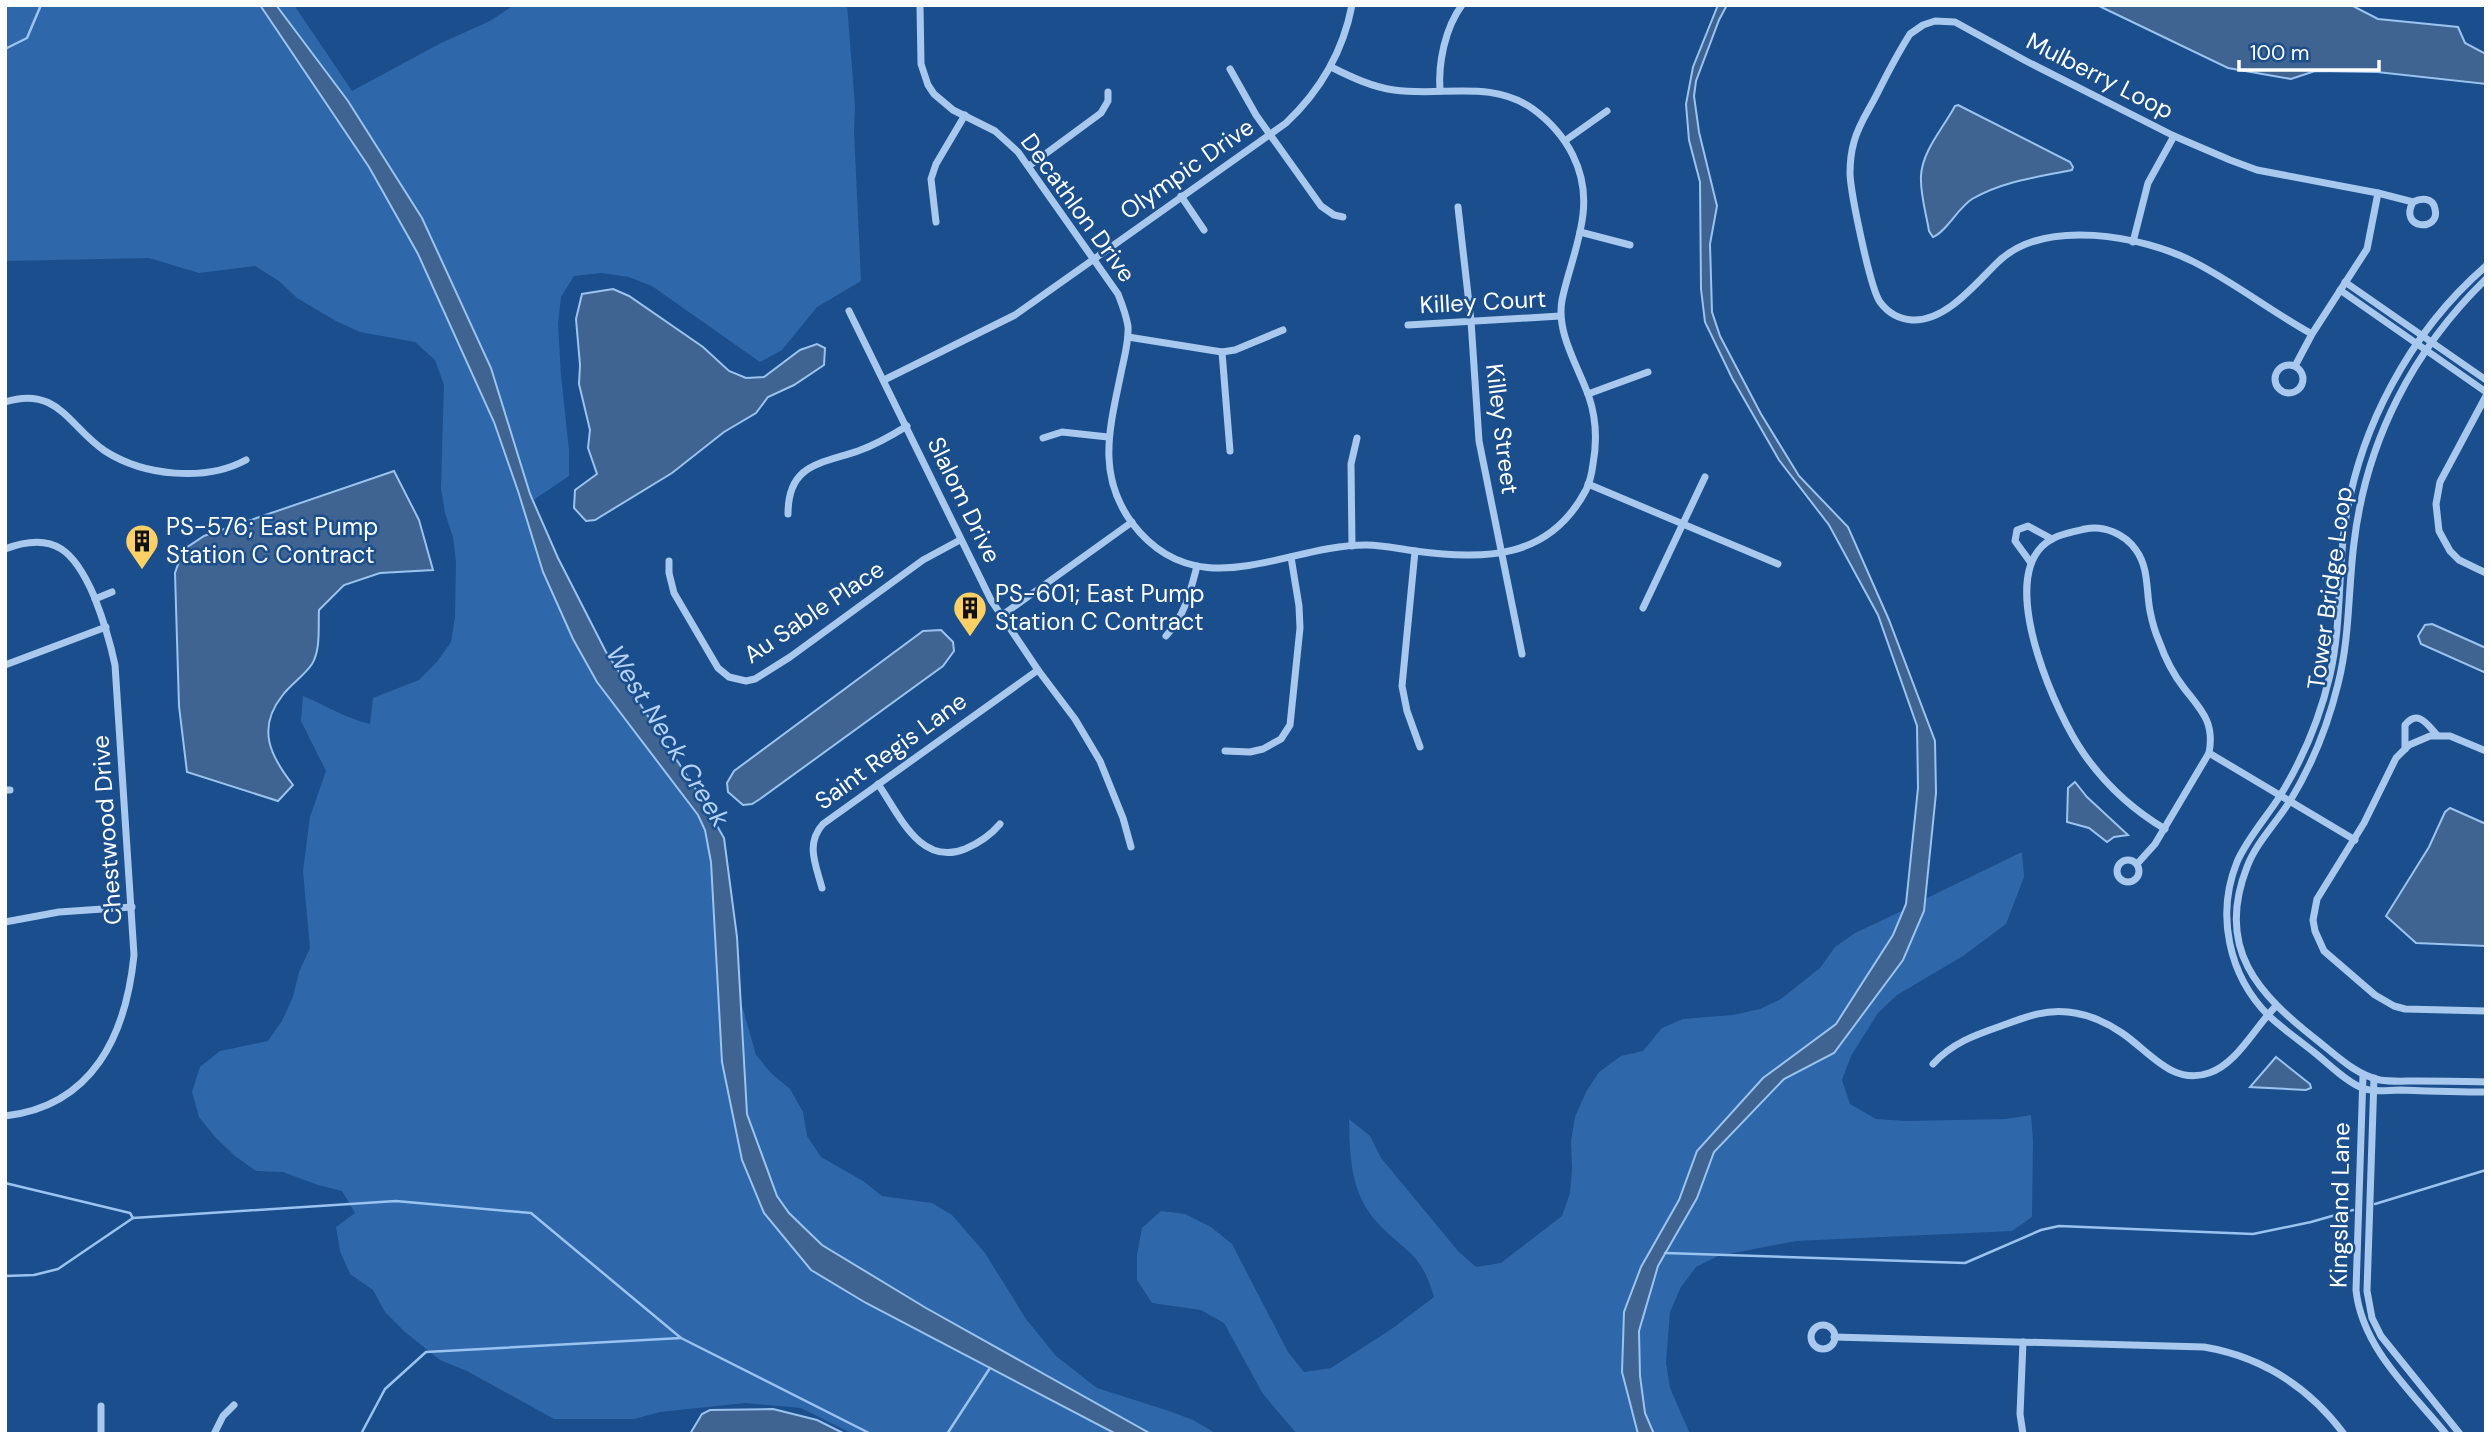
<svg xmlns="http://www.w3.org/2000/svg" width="2491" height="1439" viewBox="0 0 2491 1439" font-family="'DM Sans',sans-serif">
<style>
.green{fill:#2e68ab}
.water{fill:#3f6492;stroke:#9bc3ef;stroke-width:2}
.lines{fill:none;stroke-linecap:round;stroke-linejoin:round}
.stream{stroke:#9bc3ef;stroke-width:2.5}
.minor{stroke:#a8c8ed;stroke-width:7}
.labels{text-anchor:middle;stroke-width:5;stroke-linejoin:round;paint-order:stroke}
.street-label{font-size:24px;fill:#fff;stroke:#1b4e8d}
.poi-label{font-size:24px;fill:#fff;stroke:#1b4e8d;text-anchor:start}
.water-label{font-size:26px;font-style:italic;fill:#b4d2f5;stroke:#1b4e8d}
</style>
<rect width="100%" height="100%" fill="#1b4e8d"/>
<g class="green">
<path d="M5 5H260L369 167 418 254 494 422 518 491 543 572 573 639 597 682 698 815 705 830 711 862 722 1062 764 1213 811 1271 866 1303 1116 1434H853L801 1408 745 1403 660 1412 634 1419H554L467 1371 440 1360 405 1332 385 1312 373 1290 350 1274 340 1251 336 1227 355 1213 342 1191 318 1185 283 1172 256 1171 235 1156 215 1137 199 1117 192 1092 200 1067 220 1051 268 1041 282 1021 293 997 299 972 310 948 303 871 310 817 326 771 301 721 303 696C327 706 345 718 370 724L373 698 419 680 437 662 451 642 455 617 456 562 453 537 445 513 441 488 444 385 435 360 415 342 360 332 336 321 297 298 279 281 255 266 199 273 149 258 5 261Z"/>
<path d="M276 5H294L352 91 441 43 490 21 514 5H847L855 106 854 131 861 281 817 307 782 350 760 362 652 286 629 277 601 273 574 276 561 297 558 324 561 376 569 450V476L532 501 491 368 422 218 348 101Z"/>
<path d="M2022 852 2024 877 2006 924 1963 956 1897 995 1878 1013 1851 1056 1842 1080 1850 1104 1876 1119 1906 1121 2006 1119 2031 1115 2033 1141 2032 1217 2012 1231 1796 1241 1718 1256 1696 1267 1681 1287 1670 1312 1666 1363 1670 1388 1690 1434H1654L1645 1413 1640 1376 1639 1331 1658 1266 1697 1198 1714 1152 1784 1079 1834 1053 1903 960 1924 911 1925 899Z"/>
<path d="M1904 910 1893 935 1836 1024 1763 1078 1697 1151 1679 1200 1641 1267 1622 1372 1638 1434H1297L1263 1394 1224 1323 1201 1310 1152 1303 1137 1280V1255L1142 1228 1161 1211 1185 1214 1211 1227 1232 1244 1288 1352 1304 1372 1331 1368 1393 1328 1434 1297C1421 1251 1405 1253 1376 1221 1350 1192 1350 1155 1349 1119L1370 1136 1381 1158 1458 1251 1476 1267 1501 1263 1562 1216 1570 1193 1572 1169 1571 1141 1575 1117 1586 1092 1599 1072 1621 1056 1643 1051 1662 1028 1683 1019 1733 1015 1760 1009 1781 999 1820 968 1835 947 1855 933Z"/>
<path d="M741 1002 756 1055 771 1073 790 1089 803 1112 807 1136 821 1157 863 1181 882 1196 932 1203 952 1215 985 1253 1026 1319 1056 1356 1097 1388 1169 1411 1193 1420 1217 1434H1151L926 1308 822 1245 789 1213 777 1196 747 1114Z"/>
</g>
<g class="water">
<path d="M260 5H276L348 101 422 218 491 368 530 494 558 558 606 652 699 794 724 838 737 937 747 1114 777 1196 789 1213 822 1245 926 1308 1151 1434H1116L866 1303 811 1270 764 1213 742 1160 722 1062 711 862 705 830 698 815 597 682 573 639 543 572 518 491 494 422 418 254 369 167Z"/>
<path d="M1718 5H1727L1719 20 1696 81 1694 96 1699 132 1717 206 1710 244 1712 312 1720 336 1761 414 1799 476 1848 527 1889 620 1935 741 1936 793 1924 911 1903 960 1834 1053 1784 1079 1714 1152 1697 1198 1658 1266 1639 1331 1640 1376 1645 1413 1654 1434H1638L1622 1372 1624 1312 1641 1267 1679 1200 1697 1151 1763 1078 1836 1024 1893 935 1906 904 1918 788 1917 726 1878 615 1829 525 1779 460 1732 378 1705 322 1701 289 1700 182 1689 140 1686 104 1693 67Z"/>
<path d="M2097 5H2351L2378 19 2458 27 2465 43 2486 54V84L2377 72 2315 71 2291 79 2228 68Z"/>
<path d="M1958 105 2070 162 2073 167 2072 170C2038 177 2003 181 1972 199 1958 208 1946 232 1933 237L1929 231C1926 213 1920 193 1921 176 1922 151 1944 127 1955 106Z"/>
<path d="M613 289 629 296 703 347 729 371 746 378 764 377 800 350 817 344 825 348 824 365 794 385 768 397 756 413 724 432 672 473 595 520 586 521 574 508 575 490 597 474 588 448 590 430 579 384 580 365 576 319 582 294Z"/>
<path d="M394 471 419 520 433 570 380 573 344 585 319 610C318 627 321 649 312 664 304 676 290 685 282 696 256 729 271 757 293 785L278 801 187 772 179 706 175 573 183 550 204 536Z"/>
<path d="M2432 624 2486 648V673L2421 644 2418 636 2425 625Z"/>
<path d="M941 630 953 642 954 651 943 666 760 799 752 804 743 805 728 792 727 783 734 771 923 631Z"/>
<path d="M2075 782 2087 797 2128 835 2114 837 2107 842 2089 828 2067 822 2068 788Z"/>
<path d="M2450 808 2486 824V946L2416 943 2386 916 2429 847 2445 812Z"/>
<path d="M2276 1057 2310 1084 2311 1088 2306 1090 2250 1087Z"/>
<path d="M773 1409 817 1420 845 1434H690L702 1414 710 1410Z"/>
</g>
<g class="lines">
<g class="stream">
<path d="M5 49 27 38 41 5"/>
<path d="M5 1183 130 1213 133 1218"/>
<path d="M2375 1204 2486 1170"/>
<path d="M1665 1253 1965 1263 2041 1230 2059 1226 2253 1234 2311 1222 2353 1210"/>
<path d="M5 1276 34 1275 58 1269 133 1218 396 1201 531 1213 681 1338 871 1434"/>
<path d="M361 1434 385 1389 426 1352 681 1338"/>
<path d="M947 1434 990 1368"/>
</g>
<g class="minor">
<path d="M920 5 921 64 928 85 934 94 953 110 995 131 1018 152 1118 294C1122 304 1126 315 1128 326 1129 342 1124 358 1121 373 1110 427 1096 474 1132 523 1198 610 1286 544 1367 545 1383 545 1399 549 1415 551 1485 560 1549 560 1586 490 1590 482 1592 472 1593 464 1597 442 1596 418 1589 397 1578 366 1556 333 1562 300 1568 271 1580 243 1583 214 1588 171 1567 134 1533 109 1491 79 1442 97 1394 90 1372 87 1351 77 1331 67"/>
<path d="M1230 69 1256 115 1321 206 1334 215 1343 217"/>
<path d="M1440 91C1438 63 1445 28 1462 5"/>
<path d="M1566 140 1607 111"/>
<path d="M1029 166 1101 113 1108 101V92"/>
<path d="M2378 193 2413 202C2421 198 2433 197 2435 209 2441 232 2398 230 2413 202"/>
<path d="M1181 196 1204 230"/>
<path d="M1458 207 1471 321 1479 441 1522 654"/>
<path d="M936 222 931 179 936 164 965 115"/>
<path d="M1580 232 1630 245"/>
<path d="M2133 242 2148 183 2174 136"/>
<path d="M2486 266C2410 332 2357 430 2344 531 2338 579 2341 627 2330 675 2320 718 2302 761 2278 799 2265 819 2247 839 2237 862 2216 914 2228 975 2269 1016 2283 1029 2300 1041 2315 1053 2329 1064 2345 1081 2362 1088 2375 1093 2387 1090 2400 1090 2428 1091 2457 1092 2486 1092"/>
<path d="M2486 279C2413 350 2366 441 2354 543 2348 590 2350 637 2338 684 2328 725 2312 765 2290 801 2276 823 2256 843 2247 867 2215 949 2258 994 2318 1041 2337 1056 2356 1075 2380 1080 2392 1082 2405 1081 2417 1081 2440 1081 2463 1081 2486 1082"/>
<path d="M2345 282 2486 380"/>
<path d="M2340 290 2486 392"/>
<path d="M849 311 991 600 1038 670 1075 719 1100 761 1123 818 1131 847"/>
<path d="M1408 325 1560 316"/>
<path d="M1128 337 1222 352 1235 350 1283 330"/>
<path d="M1222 352 1230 451"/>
<circle cx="2289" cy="379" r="14"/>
<path d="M2295 366 2312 334 2367 249 2378 193 2257 170 2230 160 2174 136 2026 61 1955 22 1935 21 1923 25 1910 34C1898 53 1887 74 1877 94 1869 110 1858 125 1854 142 1851 152 1850 163 1850 174 1851 194 1870 288 1880 302 1888 313 1900 319 1912 320 1946 322 1976 283 1998 262 2044 217 2143 236 2194 262 2235 283 2272 312 2312 334"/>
<path d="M884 380 1015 315 1286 123C1321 90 1343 52 1352 5"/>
<path d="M1588 394 1648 372"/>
<path d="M2486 396 2440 482 2436 504 2439 531 2450 551 2459 560 2486 573"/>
<path d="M5 402C58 385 69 427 105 451 144 476 205 482 246 460"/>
<path d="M1043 438 1062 432 1108 437"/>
<path d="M1588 484 1778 564"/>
<path d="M788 514C788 464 820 464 858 451 875 445 891 436 907 426"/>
<path d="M1352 546 1351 464 1357 438"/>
<path d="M5 549C55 530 75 552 94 596 103 619 110 641 115 665L134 955C126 1035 93 1106 5 1116"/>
<path d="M1415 551 1402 686 1407 711 1420 747"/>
<path d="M669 561V573L674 593 718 668 729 677 746 681 755 679 790 657 923 560 960 540"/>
<path d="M2031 563 2015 541 2017 530 2028 526 2052 539"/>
<path d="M95 599 112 592"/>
<path d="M1643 608 1705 477"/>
<path d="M1001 616 1132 522"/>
<path d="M1166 636C1185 615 1190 593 1197 566"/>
<path d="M5 665 106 627"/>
<path d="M2405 749V725C2418 709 2427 724 2437 735"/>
<path d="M1225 751 1250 752 1263 749 1281 739 1290 725 1300 628 1299 606 1291 557"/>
<path d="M2486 751 2450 736H2430L2409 745 2396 758 2364 823 2317 899 2313 920 2315 931 2324 951 2375 995 2394 1006 2405 1009 2486 1011"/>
<path d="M878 784C899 814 920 867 965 849 979 843 990 836 1000 824"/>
<path d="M5 790H10"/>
<path d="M2165 829C2133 810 2105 784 2084 754 2056 714 2004 596 2038 551 2049 536 2067 533 2085 529 2104 525 2125 534 2136 550 2149 568 2146 590 2150 611 2152 621 2155 632 2159 641 2165 658 2173 674 2184 688 2201 710 2215 722 2209 753L2355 840"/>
<circle cx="2128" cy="871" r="11"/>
<path d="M2137 864 2155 844 2209 753"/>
<path d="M822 888C816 865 805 844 823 824L1038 670"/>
<path d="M5 922 59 912 132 907"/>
<path d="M1933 1064C1952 1043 1975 1035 2001 1026 2023 1018 2044 1009 2068 1012 2087 1014 2106 1022 2122 1033 2149 1051 2172 1086 2209 1073 2237 1064 2255 1027 2276 1006"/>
<path d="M2363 1075 2356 1290C2362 1348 2411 1391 2446 1434"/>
<path d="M2374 1078 2367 1291 2372 1318 2381 1336 2460 1434"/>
<circle cx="1823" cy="1337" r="12"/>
<path d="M1834 1337 2204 1347C2263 1357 2308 1386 2344 1434"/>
<path d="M2023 1342 2020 1414 2023 1434"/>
<path d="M101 1406V1434"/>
<path d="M214 1434 223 1416 234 1405"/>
</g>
</g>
<defs>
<g id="building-pin" transform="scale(1.75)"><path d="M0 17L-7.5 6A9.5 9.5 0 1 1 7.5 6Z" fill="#fed065" stroke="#1b4e8d"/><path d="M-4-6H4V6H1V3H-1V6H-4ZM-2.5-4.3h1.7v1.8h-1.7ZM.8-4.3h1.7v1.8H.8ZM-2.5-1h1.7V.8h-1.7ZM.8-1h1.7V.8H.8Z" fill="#111"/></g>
</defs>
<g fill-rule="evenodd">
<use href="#building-pin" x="142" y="541"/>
<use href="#building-pin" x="970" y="608"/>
</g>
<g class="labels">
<g class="street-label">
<text transform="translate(2100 76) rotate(27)" y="8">Mulberry Loop</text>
<text transform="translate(1187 169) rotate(-35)" y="8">Olympic Drive</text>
<text transform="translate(1078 208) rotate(54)" y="8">Decathlon Drive</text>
<text transform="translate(1483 302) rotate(-3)" y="8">Killey Court</text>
<text transform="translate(1502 429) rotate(83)" y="8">Killey Street</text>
<text transform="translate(964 500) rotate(64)" y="8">Slalom Drive</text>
<text transform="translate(2330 588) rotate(-82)" y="8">Tower Bridge Loop</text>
<text transform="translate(814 612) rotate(-34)" y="8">Au Sable Place</text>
<text transform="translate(891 751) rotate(-36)" y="8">Saint Regis Lane</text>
<text transform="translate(107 830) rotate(-94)" y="8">Chestwood Drive</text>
<text transform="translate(2340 1205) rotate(-89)" y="8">Kingsland Lane</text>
</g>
<g class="poi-label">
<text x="166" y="535">PS-576; East Pump<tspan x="166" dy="28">Station C Contract</tspan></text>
<text x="995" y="602">PS-601; East Pump<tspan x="995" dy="28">Station C Contract</tspan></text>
</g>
<g class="water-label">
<text transform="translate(668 736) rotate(58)" y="9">West Neck Creek</text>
</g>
</g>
<rect width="2491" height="1439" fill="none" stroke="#ffffff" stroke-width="14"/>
<path d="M2239 60v10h140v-10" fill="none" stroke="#ffffff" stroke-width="3.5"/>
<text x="2250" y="60" font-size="21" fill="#ffffff" stroke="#1b4e8d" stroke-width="5" paint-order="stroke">100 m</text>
</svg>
